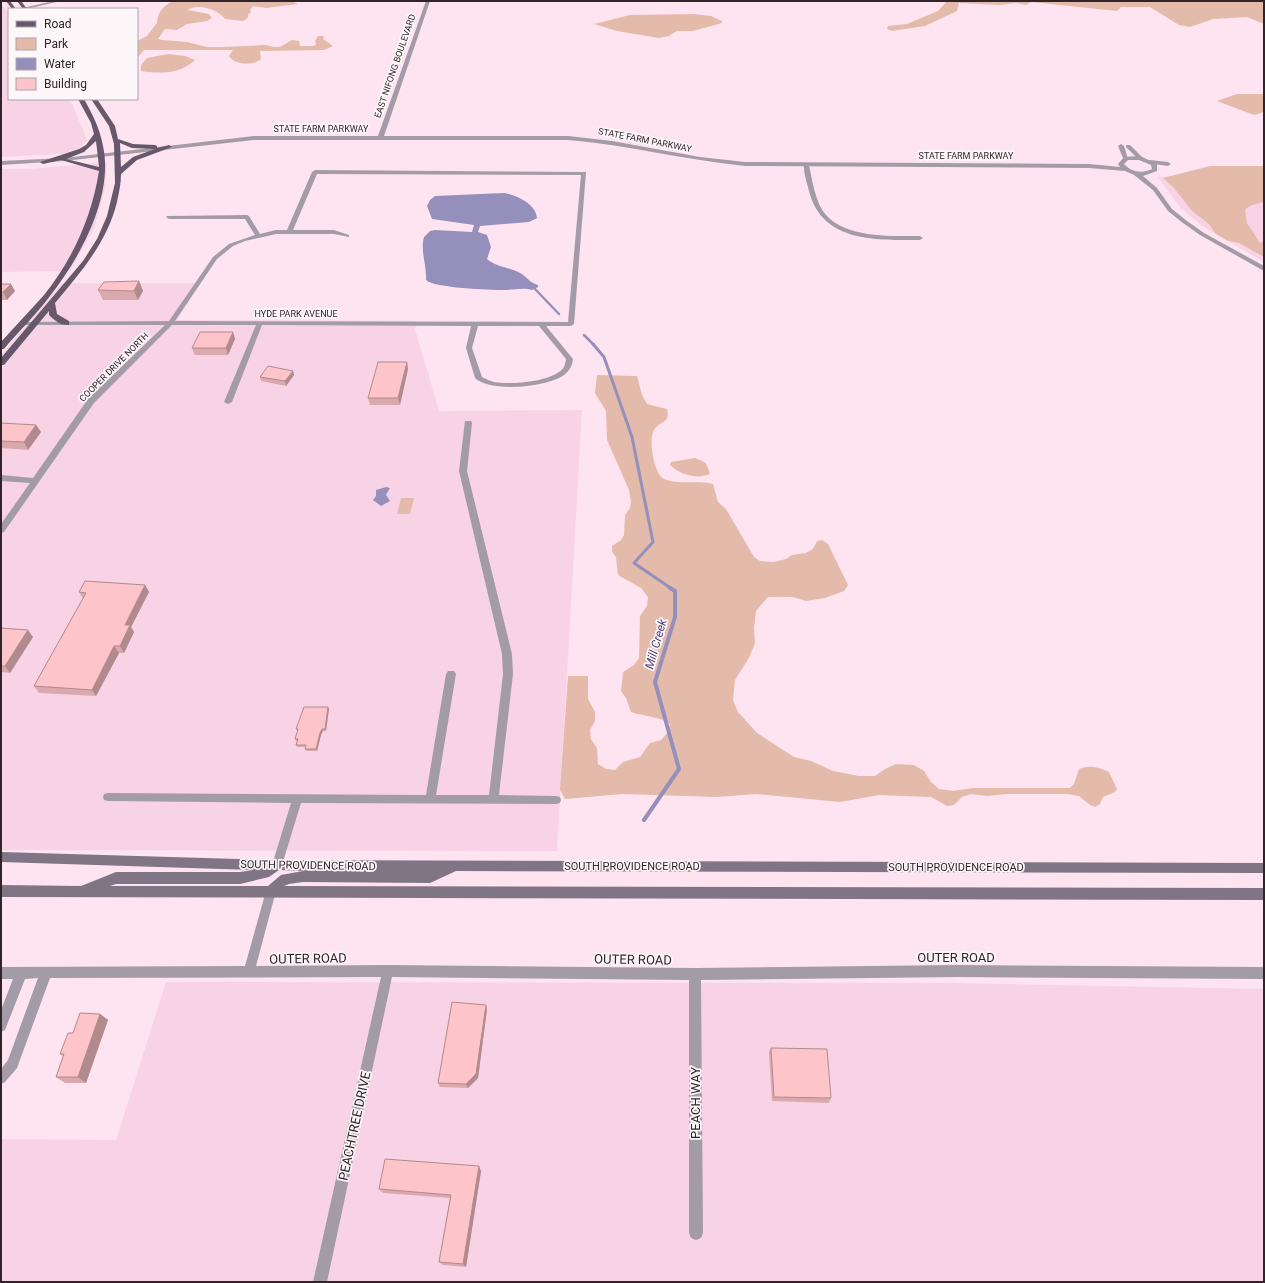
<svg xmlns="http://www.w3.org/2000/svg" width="1265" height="1283" viewBox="0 0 1265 1283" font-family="Roboto,sans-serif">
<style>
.built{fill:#f8d3e6}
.green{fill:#e4baab}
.water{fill:#958fbb}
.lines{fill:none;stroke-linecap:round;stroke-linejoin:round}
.stream-far2{stroke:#958fbb;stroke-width:2.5}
.stream-far1{stroke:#958fbb;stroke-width:3}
.stream{stroke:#958fbb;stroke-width:4}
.minor{fill:#a39ba6;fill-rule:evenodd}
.tertiary{fill:#a39ba6;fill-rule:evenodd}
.secondary{fill:#807584;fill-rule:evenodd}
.primary{fill:#67596b;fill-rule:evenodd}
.wall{fill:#daa9ad}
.shaded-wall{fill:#b18a8d}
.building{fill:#fdc5c9;stroke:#b18a8d}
.labels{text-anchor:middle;stroke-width:3.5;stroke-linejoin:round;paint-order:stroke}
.far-street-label{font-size:9px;fill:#30242a;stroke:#fdf7fa}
.street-label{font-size:11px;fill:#30242a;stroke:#fdf7fa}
.water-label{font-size:12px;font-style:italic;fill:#4a3e78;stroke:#fdf7fa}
.near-street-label{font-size:13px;fill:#30242a;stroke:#fdf7fa}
</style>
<rect width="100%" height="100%" fill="#fde4f0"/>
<g class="built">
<path d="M1 3 9 14V99H70L87 140 80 148 62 154 1 157Z"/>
<path d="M107 162 105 189 94 228 70 271 1 272V169H30Z"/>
<path d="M1264 176V262L1202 226 1179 206 1158 177Z"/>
<path d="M62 283H200L177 320 417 321 415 329 439 411 582 410 557 851 1 850V355Z"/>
<path d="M166 982 951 983 1264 989V1282H1V1139L116 1140Z"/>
</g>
<g class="green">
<path d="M173 1 252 2 291 1 298 4 266 8 253 6 250 10 251 12 248 15V18L243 21 225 19C218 9 198 3 187 10L209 14 212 18 207 21 187 24 177 30 165 29 158 39 162 40 187 42 207 47H224L266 45 274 47H280L292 40 299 41 300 46H314L316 44 315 41 318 36H324L323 39 333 46 324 50 260 51 261 59C254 66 234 65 229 56L233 50H144L137 58V41L147 36 157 23C157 13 164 5 173 1Z"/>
<path d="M947 1H1264V24L1247 17 1213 19 1190 27 1179 25 1150 7H1121L1117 11 1031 2 1026 5 1016 3 999 5 959 3 957 11 925 26 892 31 887 29 888 26 907 24 938 11Z"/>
<path d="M693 14 711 16 722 21V23L693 31H677L669 36 659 38 617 31 594 24 630 15Z"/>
<path d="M168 54 185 56 195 60C180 74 161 74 141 71V65L147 58Z"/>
<path d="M1237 94H1264V112L1254 115 1217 101Z"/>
<path d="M1210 166H1264V201C1257 205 1250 204 1245 210L1247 223 1260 243 1264 241V257L1239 243 1226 240 1215 233 1209 224 1192 211 1174 188 1163 178Z"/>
<path d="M597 375 637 376 642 395 647 404 667 409C671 424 660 420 654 430 648 440 654 474 664 479 678 485 699 480 713 484L718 502 726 509 754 557 760 561 774 562 786 559 792 555 806 553 813 549 817 541 822 540 828 544 848 585 844 591 825 598 806 601 793 597H768L756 611 754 628 755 643 749 658 735 680 733 700 738 712 757 733 794 757 811 761 833 771 859 776H875L885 769 896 764 914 765 924 771 931 782 939 789 953 791 973 788H1070L1074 784 1079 769C1090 765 1098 767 1109 772L1117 789 1115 792 1103 797 1100 804 1095 807 1090 805 1079 796 1067 794H1007L987 796 971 794 962 797 954 805 947 806 931 797 879 795 840 802 757 794 716 797 623 794 565 799 560 790 568 676H588V699L595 712V721L590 730 591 739 597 748 598 764 606 769 615 770 623 762 640 757 650 743 661 740 669 731 670 724C662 717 643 716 631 712L626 698 621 691 623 672 634 665 639 658 640 616 647 606 648 597 641 588 618 575 616 557 612 552V546L621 540 624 535 625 515 630 508 631 502 629 490 607 440 606 411 595 393Z"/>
<path d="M695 458 706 463 710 474C697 480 679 474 670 465L671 462Z"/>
<path d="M401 498H414L410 514H397Z"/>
</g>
<g class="water">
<path d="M504 193C516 195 536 204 537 218L529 222 480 226 478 232 487 235 491 247 487 259C496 267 509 267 520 273 527 277 530 283 538 285V287L532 290C524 287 513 290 504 290 490 290 434 288 426 280 427 266 420 251 424 237L430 231 435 230 472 232 474 225 432 219 427 206 430 200 435 196Z"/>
<path d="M386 487 390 488 386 495 390 501 381 506 373 500 376 496V490Z"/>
</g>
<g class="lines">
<g class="stream-far2">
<path d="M535 289 559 314"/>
<path d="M584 335 594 345"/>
</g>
<path class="stream-far1" d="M593 344 604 357 632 437 653 542 634 563 672 589"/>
<path class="stream" d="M644 820 679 769 655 682 675 617V591L670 588"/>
<g class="minor">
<path d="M53 1H61L26 9 23 8Z"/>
<path d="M1121 144 1124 146 1128 159 1123 158 1118 146Z"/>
<path d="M1126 145H1130L1142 157V159H1138L1126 147Z"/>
<path d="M1150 160 1168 162 1171 164 1168 166 1148 163 1147 162Z"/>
<path d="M804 164 809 165C812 179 814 193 820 206 836 239 889 236 920 236L923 238 920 240C877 240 822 243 809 191 807 183 803 171 804 164Z"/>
<path d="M315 170 586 172 574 324 571 326H546L573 359C572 366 570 370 564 375 548 387 491 393 475 378L466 348 471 326 262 325 232 402 228 404 224 402 256 325H172L94 403 4 532 1 533V524L30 483 1 481V475L33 478 88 399 165 325H21L19 324V322L169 321 213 257 229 244 255 235 245 219H169L166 217 167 216 247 215 249 216 260 234 276 230H287L312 172ZM317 174 581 175 568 322 175 321 217 259 233 246 245 241 276 234H334L349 237V235L334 230H293ZM478 326H539L566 359C565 365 564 369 559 372 545 382 510 385 494 382 490 381 486 379 482 377L472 348Z"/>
<path d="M465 421H471L472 423 467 471 512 654 513 674 499 795 556 796 560 797 561 800 560 803 556 804 301 803 282 865 281 868 277 870 273 868 272 865 291 803 108 801 104 800 103 797 104 794 108 793 426 795 446 674 448 671H454L456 674 436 795H489L503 674 502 654 459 471Z"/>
<path d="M271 886 275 887 276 891 256 966 388 965 695 968 958 965 1264 967V979L958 977 701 980 703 1233 701 1238 696 1240 691 1238 689 1233V980L392 977 327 1282H313L381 977 50 978 17 1068 5 1082 1 1084V1069L8 1060 38 978 25 979 5 1030 1 1032V1010L13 979H1V967L245 966 266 891 267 887Z"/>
</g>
<path class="tertiary" d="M426 1H430L384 136H568L612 141 700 157 745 162 1089 164 1120 167 1118 164 1124 157 1140 156 1157 164V171L1143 176 1157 188 1172 209 1187 221 1204 233 1264 266V271L1200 235 1183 223 1168 211 1153 190 1134 175 1125 171 1089 168 745 166C685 160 628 145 568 140H254L64 161 1 165V161L64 158 254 136H378ZM1128 160H1139L1151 165 1152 169C1142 174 1131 172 1124 164Z"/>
<path class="secondary" d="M1 852 277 860 1264 863V873L456 871 430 883 303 882 289 884 284 886 1264 888V900L1 897V885L81 886 116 872H240L253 870 1 862ZM279 870 303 871 281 875 268 886H110L116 884H240L269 877Z"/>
<g class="primary">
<path d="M6 1H10L16 9H12Z"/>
<path d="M17 1H21L27 9H23Z"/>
<path d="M78 99H84C93 115 100 129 103 146 114 196 80 258 50 296 36 315 19 331 4 349H1V342C15 326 30 311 44 295 73 259 92 216 99 171L61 160 43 164 40 162 79 149 86 145 94 134 91 123ZM96 141 99 167 66 159 84 152Z"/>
<path d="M91 99H97L115 126 118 139 133 144 155 145 157 146V148L169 145 172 147 137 160 121 174C121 184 119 192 117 202 107 242 82 271 55 303L57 314 69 321V325C61 326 54 320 49 315V311L4 365H1V358L83 261 97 239 107 216 115 183 114 144 109 126ZM120 143 132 148 155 149 133 157 121 167Z"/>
</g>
</g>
<g class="wall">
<path d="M139 281 143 291 138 300H103L98 290Z"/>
<path d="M1 284 15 291 7 300H1Z"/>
<path d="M233 332 235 339 228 355H195L192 348Z"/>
<path d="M407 362 408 369 400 405H370L368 398Z"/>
<path d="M293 371 294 375 286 386 261 381 260 377Z"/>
<path d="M1 423 36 425 41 432 28 450 1 448Z"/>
<path d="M145 585 149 592 131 627 134 632 124 653H119L96 696 39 693 34 686 83 599 79 592Z"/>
<path d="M1 628 33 637 10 673 1 672Z"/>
<path d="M329 709 326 731H323L321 735 317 751H306L305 749 306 747H297L296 745 297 741H296L295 739 298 731 296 729Z"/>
<path d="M487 1009 478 1078 468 1088 440 1087 438 1083Z"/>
<path d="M100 1014 108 1020 86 1083H65L56 1077 63 1056 60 1054 73 1033Z"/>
<path d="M771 1048 831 1098 829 1103 772 1101 769 1052Z"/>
<path d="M481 1171 466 1267 443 1265 439 1262 450 1198 383 1193 379 1189Z"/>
</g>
<g class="shaded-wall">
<path d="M139 281 143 291 138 300 134 291Z"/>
<path d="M11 284 15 291 7 300 3 292Z"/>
<path d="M233 332 235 339 228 355 226 348Z"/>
<path d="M407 362 408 369 400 405 398 398Z"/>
<path d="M293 371 294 375 286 386 285 381Z"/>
<path d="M36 425 41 432 28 450 24 442Z"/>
<path d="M145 585 149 592 131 627 134 632 124 653 120 646 125 625Z"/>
<path d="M28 630 33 637 10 673 5 666Z"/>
<path d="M114 646 119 653 96 696 92 690Z"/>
<path d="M328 707 329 709 326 731 325 729Z"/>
<path d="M322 729 323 731 321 735 317 751 316 749 320 733Z"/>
<path d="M486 1005 487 1009 478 1078 468 1088 466 1084Z"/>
<path d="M100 1014 108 1020 86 1083 78 1077Z"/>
<path d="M479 1166 481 1171 466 1267 463 1264Z"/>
</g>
<g class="building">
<path d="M139 281 134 291 98 290 104 282Z"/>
<path d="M1 284H11L3 292 1 293Z"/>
<path d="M200 332H233L226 348H192Z"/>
<path d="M378 362H407L398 398H368Z"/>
<path d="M268 366 293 371 285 381 260 377Z"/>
<path d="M1 423 36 425 24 442 1 441Z"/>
<path d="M85 581 145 585 125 625H130L120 646H114L92 690 34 686 86 593 79 592Z"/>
<path d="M1 628 28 630 5 666H1Z"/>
<path d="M304 707H328L325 729H322L320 733 316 749H305L306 745H296L298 739H295L298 729H296Z"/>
<path d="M452 1002 486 1005 476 1074 466 1084 438 1083Z"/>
<path d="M80 1013 100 1014 78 1077H56L64 1054H60L68 1033H73Z"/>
<path d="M771 1048 827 1049 831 1098 774 1097Z"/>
<path d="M385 1159 479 1166 463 1264 439 1262 451 1195 379 1189Z"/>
</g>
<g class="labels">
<g class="far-street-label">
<text transform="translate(395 66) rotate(-71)" y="3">EAST NIFONG BOULEVARD</text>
<text x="321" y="132">STATE FARM PARKWAY</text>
<text transform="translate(645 140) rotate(11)" y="3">STATE FARM PARKWAY</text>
<text x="966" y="159">STATE FARM PARKWAY</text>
<text x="296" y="317">HYDE PARK AVENUE</text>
<text transform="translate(114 367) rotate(-45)" y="3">COOPER DRIVE NORTH</text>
</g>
<g class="street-label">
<text transform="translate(308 865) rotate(1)" y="4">SOUTH PROVIDENCE ROAD</text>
<text x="632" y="870">SOUTH PROVIDENCE ROAD</text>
<text x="956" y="871">SOUTH PROVIDENCE ROAD</text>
</g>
<g class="water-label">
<text transform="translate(656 644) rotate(-74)" y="4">Mill Creek</text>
</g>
<g class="near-street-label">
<text x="956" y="962">OUTER ROAD</text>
<text transform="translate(308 958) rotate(-1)" y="5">OUTER ROAD</text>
<text transform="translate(633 959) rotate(1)" y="5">OUTER ROAD</text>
<text transform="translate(695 1103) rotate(-90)" y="5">PEACH WAY</text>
<text transform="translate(354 1126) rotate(-78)" y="5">PEACHTREE DRIVE</text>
</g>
</g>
<rect width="1265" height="1283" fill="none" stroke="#30242a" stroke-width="4"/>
<rect x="8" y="8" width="130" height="92" fill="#fdf7fa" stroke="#aba3a7"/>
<rect x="16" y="21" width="20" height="6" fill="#67596b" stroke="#aba3a7"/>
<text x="44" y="28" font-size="12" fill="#30242a">Road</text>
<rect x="16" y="38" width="20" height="12" fill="#e4baab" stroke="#aba3a7"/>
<text x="44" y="48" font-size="12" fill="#30242a">Park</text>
<rect x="16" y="58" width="20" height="12" fill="#958fbb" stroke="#aba3a7"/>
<text x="44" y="68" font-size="12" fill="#30242a">Water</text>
<rect x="16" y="78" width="20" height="12" fill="#fdc5c9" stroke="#aba3a7"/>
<text x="44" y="88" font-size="12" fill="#30242a">Building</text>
</svg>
